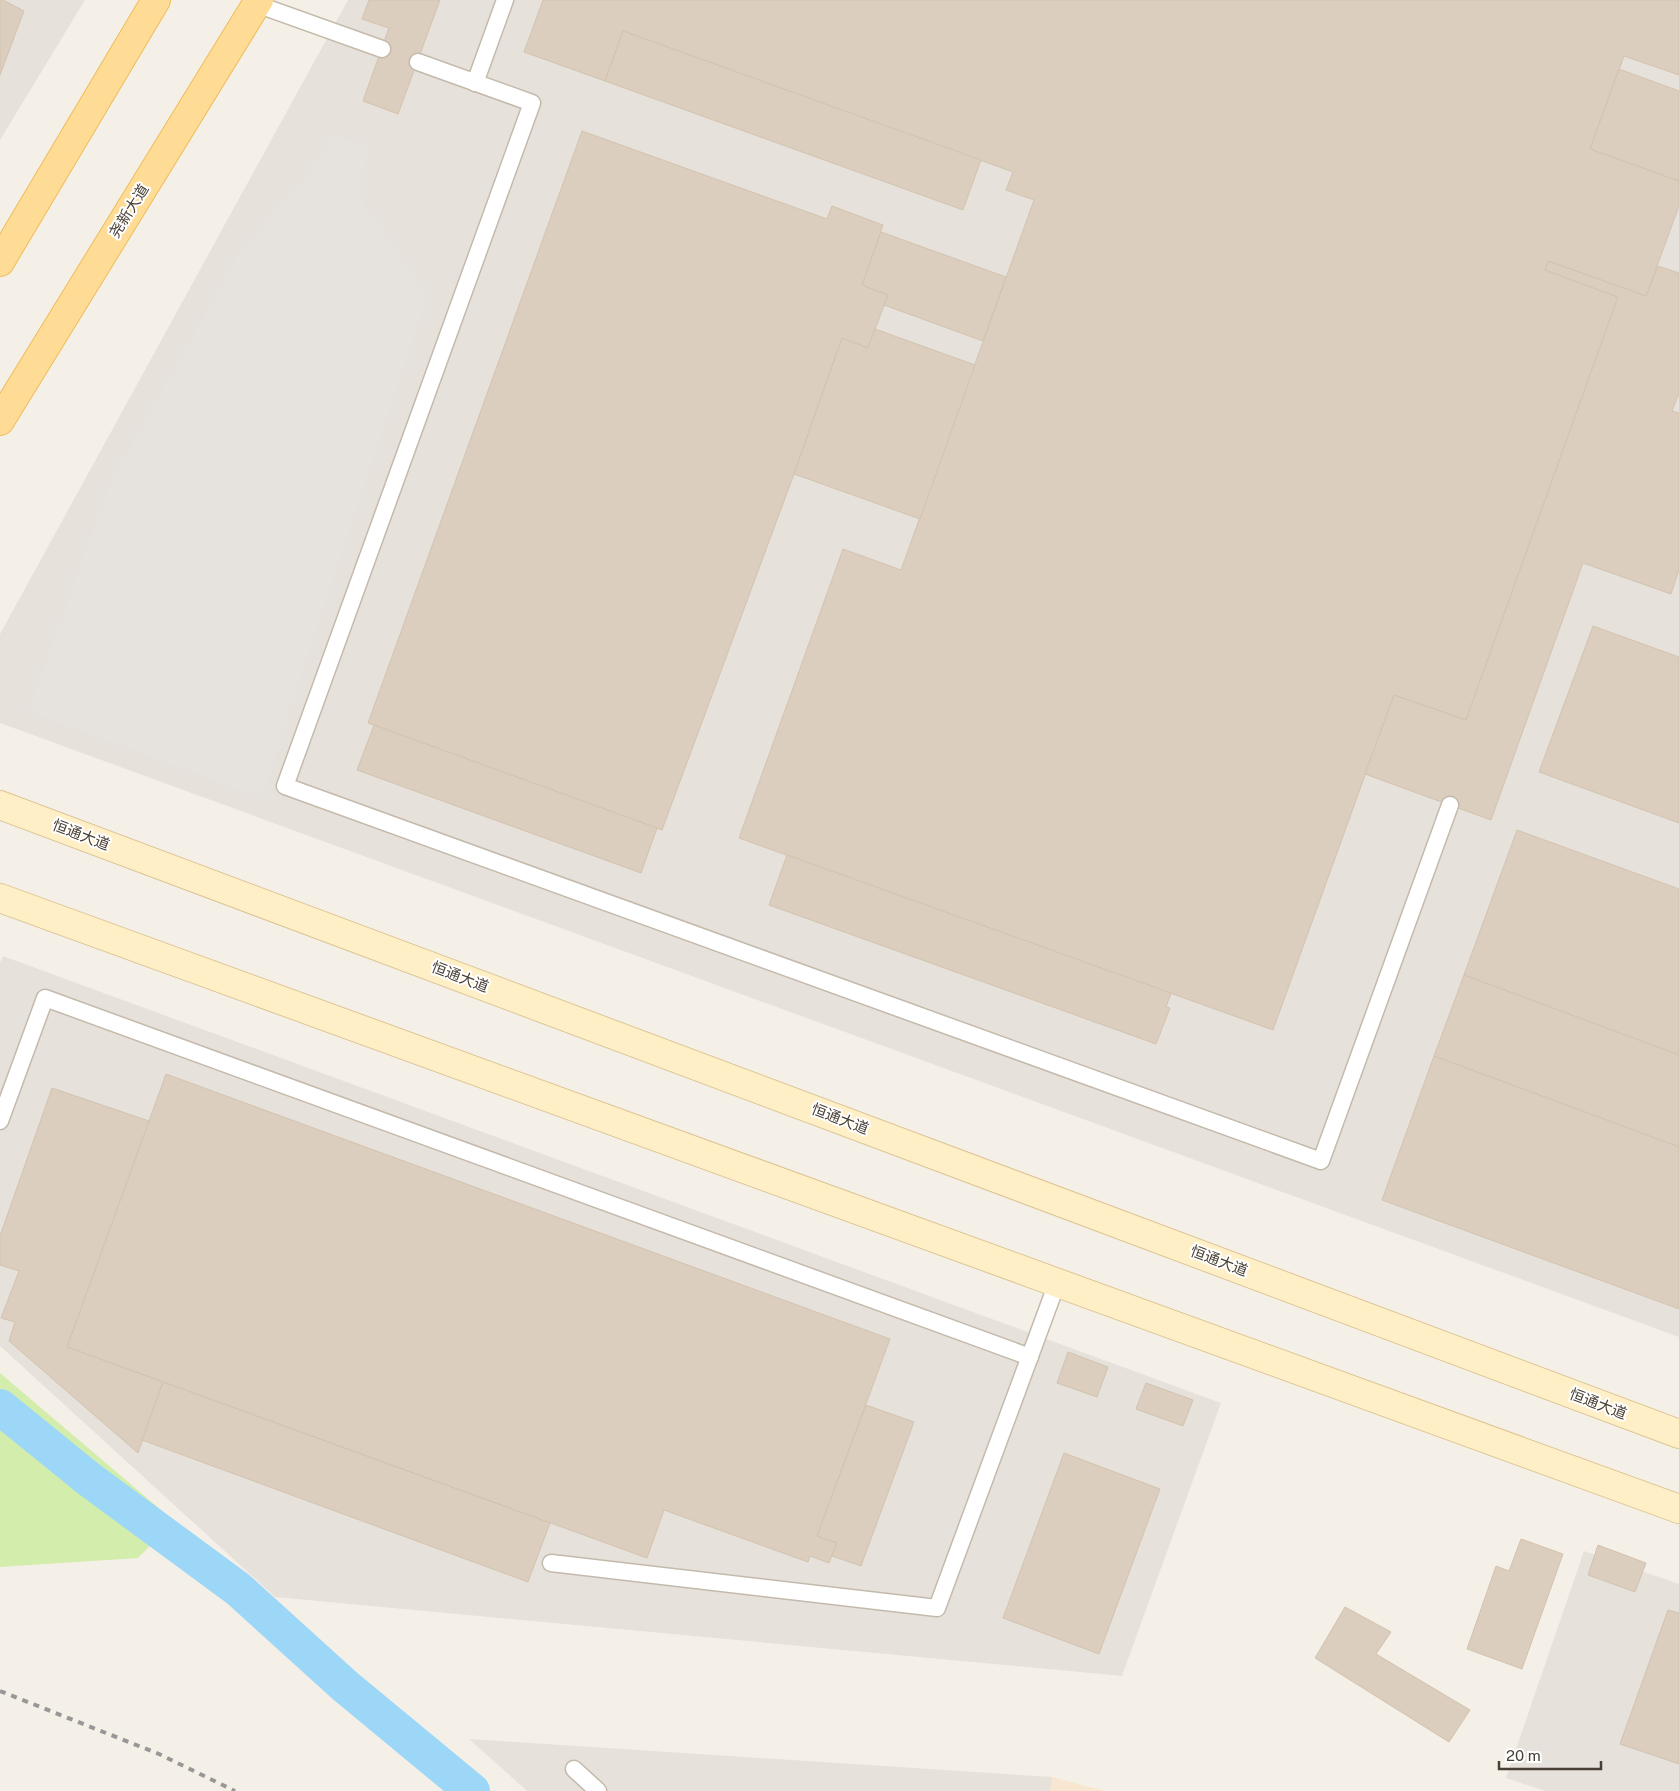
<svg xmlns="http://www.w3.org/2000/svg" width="1679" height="1791" viewBox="0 0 1679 1791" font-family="'Public Sans','Noto Sans SC',sans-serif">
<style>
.commercial{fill:#f9e6d0}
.industrial{fill:#e7e1dc}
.green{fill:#d3edac}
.parking{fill:#e6e3df}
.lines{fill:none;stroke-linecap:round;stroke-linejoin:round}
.canal{stroke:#9dd7f7;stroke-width:36}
.building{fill:#dbcebe;stroke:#d3c3ad}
.service-casing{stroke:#c4baab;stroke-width:19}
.secondary-casing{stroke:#ddc594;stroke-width:30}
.primary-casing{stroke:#efbc5a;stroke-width:30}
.service{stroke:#fff;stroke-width:16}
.secondary{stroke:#ffefc7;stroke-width:28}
.primary{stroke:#ffdc96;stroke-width:28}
.rail{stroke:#979797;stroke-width:4;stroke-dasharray:6 6;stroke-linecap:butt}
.labels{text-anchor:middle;stroke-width:4;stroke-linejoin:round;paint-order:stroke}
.street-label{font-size:15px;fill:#494035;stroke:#fff}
</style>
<rect width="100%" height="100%" fill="#f5f0e7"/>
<path class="commercial" d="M1052 1777 1105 1791H1048Z"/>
<g class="industrial">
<path d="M0 0H85L0 140Z"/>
<path d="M348 0H1679V1337L0 723V634Z"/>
<path d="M3 956 1221 1403 1122 1676 275 1597 0 1346V963Z"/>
<path d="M1584 1551 1679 1584V1791H1545L1506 1778Z"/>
<path d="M469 1739 1052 1777 1050 1791H527Z"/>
</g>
<path class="green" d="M0 1373 174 1521 138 1558 0 1567Z"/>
<path class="parking" d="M333 136 369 147 360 179 362 202 427 295 261 797 29 711 110 484 244 246 303 183Z"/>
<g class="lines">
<path class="canal" d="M0 1407 90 1480 238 1589 345 1686 472 1791"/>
</g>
<g class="building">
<path d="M0 0H3L24 11 0 75Z"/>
<path d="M369 0H440L398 114 363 101 389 28 362 19Z"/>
<path d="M543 0H1679V75L1624 56 1590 149 1679 181V206L1646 296 1548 261 1545 270 1618 297 1466 720 1394 695 1273 1030 739 838 843 549 901 570 1034 200 1006 190 1013 172 623 31 605 81 524 52Z"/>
<path d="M623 31 981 160 963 210 605 81Z"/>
<path d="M1619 69 1679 91V181L1590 149Z"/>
<path d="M582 131 827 219 832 206 883 225 862 285 888 295 868 348 842 338 794 474 662 830 368 723Z"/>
<path d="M881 232 1006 277 983 341 884 305 888 295 862 285Z"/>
<path d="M1548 261 1646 296 1658 266 1679 273V393L1672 411 1679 413V570L1671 594 1583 563 1491 820 1365 774 1394 695 1466 720 1618 297 1545 270Z"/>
<path d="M875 329 975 365 920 519 794 474 842 338 868 348Z"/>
<path d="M1593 626 1679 657V823L1539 772Z"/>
<path d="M374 725 657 828 641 873 357 770Z"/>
<path d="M1517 830 1679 889V1055L1464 975Z"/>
<path d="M787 855 1171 993 1166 1007 1170 1008 1156 1044 769 905Z"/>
<path d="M1464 975 1679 1055V1147L1434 1056Z"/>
<path d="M1434 1056 1679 1147V1309L1382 1200Z"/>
<path d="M166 1074 890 1339 817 1536 837 1543 829 1563 810 1556 808 1562 664 1510 647 1558 67 1347Z"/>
<path d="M52 1088 149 1121 67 1347 163 1382 138 1453 9 1341 15 1322 1 1318 19 1271 0 1265V1236Z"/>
<path d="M1068 1352 1108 1367 1097 1397 1057 1383Z"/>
<path d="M163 1382 550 1523 528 1582 142 1440Z"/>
<path d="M1146 1383 1193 1400 1183 1426 1136 1409Z"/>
<path d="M866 1405 914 1422 861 1566 832 1556 837 1543 817 1536Z"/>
<path d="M1064 1453 1160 1489 1099 1654 1003 1618Z"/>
<path d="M1521 1539 1563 1554 1522 1669 1467 1649 1496 1566 1509 1571Z"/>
<path d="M1598 1545 1646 1563 1635 1592 1588 1575Z"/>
<path d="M1345 1607 1391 1632 1376 1654 1470 1710 1449 1742 1315 1658Z"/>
<path d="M1668 1610 1679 1613V1764L1620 1744Z"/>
</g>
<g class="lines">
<g class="service-casing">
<g id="service">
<path d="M256 4 382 49"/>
<path d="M418 62 532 103 285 786 1321 1161 1450 805"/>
<path d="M475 83 505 0"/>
<path d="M0 1121 45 998 1030 1357"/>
<path d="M551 1563 937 1608 1057 1283"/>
<path d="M574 1769 598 1791"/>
</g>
</g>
<g class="secondary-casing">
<g id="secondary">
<path d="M0 805 1679 1434"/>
<path d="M0 898 1679 1509"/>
</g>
</g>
<g class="primary-casing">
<g id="primary">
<path d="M0 262 156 0"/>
<path d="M0 421 259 0"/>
</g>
</g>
<use href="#service" class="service"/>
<use href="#secondary" class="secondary"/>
<use href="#primary" class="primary"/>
<path class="rail" d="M0 1691 159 1754 235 1791"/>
</g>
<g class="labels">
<g class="street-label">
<text transform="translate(129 211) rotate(-58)" y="5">尧新大道</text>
<text transform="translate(81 835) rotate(21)" y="5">恒通大道</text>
<text transform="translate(460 977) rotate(21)" y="5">恒通大道</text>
<text transform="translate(840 1119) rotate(21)" y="5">恒通大道</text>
<text transform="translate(1219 1261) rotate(21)" y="5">恒通大道</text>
<text transform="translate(1598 1404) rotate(21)" y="5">恒通大道</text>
</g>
</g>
<path d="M1499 1761v8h102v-8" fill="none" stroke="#494035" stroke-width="2.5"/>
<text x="1506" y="1761" font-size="15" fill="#494035" stroke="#ffffff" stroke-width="4" paint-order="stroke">20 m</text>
</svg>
